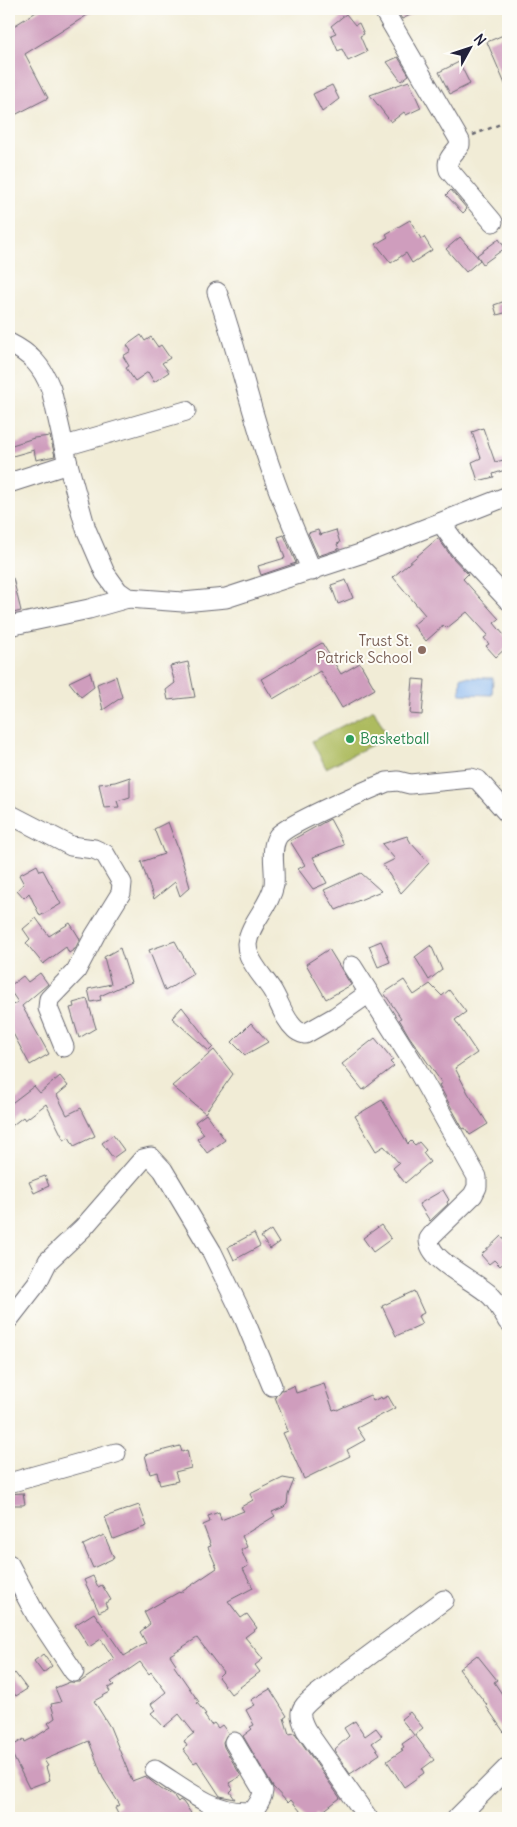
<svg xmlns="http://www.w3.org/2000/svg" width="517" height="1827" viewBox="0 0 517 1827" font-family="Delius,sans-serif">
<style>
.green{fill:#adbb5e;stroke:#686e4c}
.water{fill:#83b4ef;stroke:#526b95}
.building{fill:#cf9dbd}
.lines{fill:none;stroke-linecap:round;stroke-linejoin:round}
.minor-casing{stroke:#6a6971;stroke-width:21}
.path{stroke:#6a6971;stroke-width:2.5;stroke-dasharray:4 4;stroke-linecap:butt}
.minor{stroke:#fff;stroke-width:19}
.education-dot{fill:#8d6e63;stroke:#fdfcf7;stroke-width:2}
.leisure-dot{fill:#2e9e5b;stroke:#fdfcf7;stroke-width:2}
.labels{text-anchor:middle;stroke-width:4;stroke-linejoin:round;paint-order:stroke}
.education-label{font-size:15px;fill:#785e54;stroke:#fdfcf7;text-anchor:end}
.leisure-label{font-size:15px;fill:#27864d;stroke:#fdfcf7;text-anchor:start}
</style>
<rect width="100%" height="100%" fill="#fdfcf7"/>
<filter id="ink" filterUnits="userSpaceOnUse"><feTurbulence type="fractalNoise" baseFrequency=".02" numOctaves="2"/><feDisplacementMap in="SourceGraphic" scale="10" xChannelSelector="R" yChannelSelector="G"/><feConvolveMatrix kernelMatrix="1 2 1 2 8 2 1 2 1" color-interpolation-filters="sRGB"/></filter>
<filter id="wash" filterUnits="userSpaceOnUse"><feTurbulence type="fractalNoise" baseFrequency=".0096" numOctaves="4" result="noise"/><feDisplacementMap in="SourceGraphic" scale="20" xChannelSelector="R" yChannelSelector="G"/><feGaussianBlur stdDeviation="1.12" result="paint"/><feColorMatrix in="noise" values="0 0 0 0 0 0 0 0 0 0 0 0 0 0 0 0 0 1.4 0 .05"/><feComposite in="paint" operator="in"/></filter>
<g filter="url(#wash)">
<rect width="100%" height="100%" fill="#f1ecd6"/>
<path class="green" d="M374 710 388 737 326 768 312 741Z"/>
<path class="water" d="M461 677 493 678 492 695 460 694Z"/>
<g id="blocks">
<g class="building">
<path d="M41 9H97L25 54 48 98 9 118V29Z"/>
<path d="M399 9H423L402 19 396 10Z"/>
<path d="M346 14 355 25 359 23 364 34 360 36 367 52 348 61 342 49 338 51 331 35 336 33 331 26Z"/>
<path d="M508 33V91L487 42Z"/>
<path d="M398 57 409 75 401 81 387 62Z"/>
<path d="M459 62 470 84 450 94 439 72Z"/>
<path d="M409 81 421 108 406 115 404 112 391 122 370 95Z"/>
<path d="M332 85 339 99 322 112 313 94Z"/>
<path d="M451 190 467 209 463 213 446 195Z"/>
<path d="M410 220 421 239 424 237 432 250 412 263 406 253 391 263 376 244 388 237 386 234Z"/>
<path d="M460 237 480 260 466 272 446 249Z"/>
<path d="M499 239 505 248 483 264 477 255Z"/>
<path d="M508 300V312L497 315 494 305Z"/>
<path d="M141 335 145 341 151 337 158 347 161 345 170 358 162 363 169 372 154 382 148 372 135 381 126 368 129 366 123 356 131 351 127 345Z"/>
<path d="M483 428 495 462 508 459V469L493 474 494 477 478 481 472 462 481 458 472 432Z"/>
<path d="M50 436 55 456 36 460 34 450 9 457V446L34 438Z"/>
<path d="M318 530 320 535 336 530 340 543 337 544 339 549 318 556 308 533Z"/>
<path d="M284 535 296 563 261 575 258 566 285 558 278 537Z"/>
<path d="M438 538 451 556 468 574 463 579 499 619 494 623 508 640V646L496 657 486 646 489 644 484 638 488 635 467 612 447 628 444 625 426 641 413 625 425 615 393 577Z"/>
<path d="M13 578 21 611 9 614V579Z"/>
<path d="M346 580 353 598 338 604 331 585Z"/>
<path d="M322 643 341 674 360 663 375 689 342 708 320 671 273 699 261 679Z"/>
<path d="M188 662 195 697 168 700 166 690 175 683 170 666Z"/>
<path d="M90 672 94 687 81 697 69 682Z"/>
<path d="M116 676 122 697 103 710 97 684Z"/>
<path d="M413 679 425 680 422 715 410 714Z"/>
<path d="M130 777V797L117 801 119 807 104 808 99 784 115 782Z"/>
<path d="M330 819 344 845 313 857 327 883 313 889 298 869 305 865 290 841Z"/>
<path d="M168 822 180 854 190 887 180 896 175 882 154 899 141 862 164 854 154 829Z"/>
<path d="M407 836 411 843 429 863 401 893 383 865 395 859 382 844Z"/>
<path d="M37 865 40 871 43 870 61 904 40 916 29 893 24 898 17 890 24 884 19 875Z"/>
<path d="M361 873 381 891 336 910 324 890Z"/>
<path d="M36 918 49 936 70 923 80 939 75 949 69 953 66 947 43 964 26 943 30 939 23 929Z"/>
<path d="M175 941 193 974 165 991 149 950Z"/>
<path d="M381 941 390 962 378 967 369 946Z"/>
<path d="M431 945 442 970 429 980 415 957Z"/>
<path d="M120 948 131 982 100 996 101 1000 91 1002 88 989 111 984 104 957Z"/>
<path d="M329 949 351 985 326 999 306 964Z"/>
<path d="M40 973 48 984 22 1006 49 1054 30 1065 9 1026V1007L18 1002 9 989 12 987 11 985 23 976 28 982Z"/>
<path d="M404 980 414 995 430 984 442 996 449 990 466 1012 455 1020 477 1053 455 1068 468 1093 488 1124 470 1135 465 1128 463 1129 439 1085 442 1083 409 1036 399 1019 401 1018 384 993Z"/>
<path d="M87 999 96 1028 79 1038 70 1008 74 1007 73 1003Z"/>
<path d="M182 1007 213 1047 209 1051 172 1018Z"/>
<path d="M251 1023 268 1042 245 1055 232 1042Z"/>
<path d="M375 1038 393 1060 390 1062 394 1066 363 1090 342 1064Z"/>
<path d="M214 1050 233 1074 205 1113 172 1086Z"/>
<path d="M60 1076 68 1086 57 1095 67 1115 81 1108 95 1136 74 1146 69 1137 64 1140 46 1104 25 1120 23 1117 9 1128V1105L34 1086 40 1093Z"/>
<path d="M382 1100 408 1144 411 1141 415 1145 419 1142 426 1150 423 1153 430 1162 405 1183 393 1168 399 1163 384 1146 376 1151 355 1116Z"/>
<path d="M206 1114 225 1140 207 1153 197 1139 204 1134 195 1122Z"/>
<path d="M113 1135 124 1150 113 1158 102 1143Z"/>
<path d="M45 1176 49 1186 34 1193 29 1182Z"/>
<path d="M443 1190 449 1200 447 1202 448 1204 430 1221 419 1204Z"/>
<path d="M381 1225 391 1239 373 1252 363 1238Z"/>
<path d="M271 1230 279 1243 270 1249 261 1237Z"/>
<path d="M254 1233 260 1246 234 1260 228 1247Z"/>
<path d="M501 1236 508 1244V1259L500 1266 494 1260 489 1264 481 1255Z"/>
<path d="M414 1291 424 1313 418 1316 422 1324 396 1336 382 1306Z"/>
<path d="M324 1384 333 1410 336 1409 337 1410 370 1395 373 1401 381 1397 382 1399 388 1396 395 1408 357 1428 365 1440 347 1450 350 1456 304 1479 283 1433 288 1431 275 1397 282 1390 294 1386 296 1393Z"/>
<path d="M180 1446 182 1452 187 1450 191 1468 175 1472 178 1481 160 1485 157 1472 150 1474 145 1455Z"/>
<path d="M283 1478 294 1480 288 1495 287 1504 284 1507 272 1512 275 1516 242 1536 247 1547 241 1550 248 1566 243 1569 253 1588 228 1601 241 1618 247 1614 257 1628 245 1637 263 1659 255 1665 260 1672 231 1694 218 1677 223 1672 197 1638 170 1655 176 1664 174 1666 199 1702 197 1703 206 1714 204 1715 211 1725 214 1723 218 1728 222 1725 228 1733 223 1742 224 1747 241 1776 229 1783 233 1789 230 1792 235 1799 220 1796 197 1761 194 1763 183 1749 187 1746 184 1741 194 1733 179 1714 164 1727 151 1713 155 1710 151 1704 166 1692 151 1672 149 1674 140 1662 111 1682 114 1685 108 1688 110 1692 94 1701 110 1727 132 1781 145 1776 161 1789 174 1796 178 1802 180 1800 183 1802 191 1813 183 1818H120L115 1808 120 1805 103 1778 89 1741 44 1760 48 1766 46 1767 50 1780 29 1788 9 1748 24 1739 25 1742 37 1736 51 1727 48 1723 55 1718 51 1704 61 1702 55 1688 70 1682H80L114 1659 101 1639 89 1647 75 1625 94 1613 124 1656 146 1643 140 1632 150 1624 144 1612 179 1592 180 1593 217 1568 208 1547 211 1546 203 1525 210 1522 208 1516 219 1512 221 1520 244 1511 241 1507 253 1500 250 1494Z"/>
<path d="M23 1493 25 1504 23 1505H9V1494Z"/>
<path d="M139 1505 147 1526 113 1539 105 1517Z"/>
<path d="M104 1535 114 1558 93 1568 83 1545Z"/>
<path d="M93 1576 98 1587 102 1585 111 1600 105 1603 107 1608 99 1612 84 1580Z"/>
<path d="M43 1654 52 1666 43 1673 34 1661Z"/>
<path d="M477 1655 497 1680 494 1682 508 1703V1738L486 1706 487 1705 459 1669Z"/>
<path d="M15 1673 27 1689 16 1696 9 1686V1678Z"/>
<path d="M270 1689 287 1716 284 1718 289 1734 295 1733 340 1798 317 1816 316 1814 311 1818H306L291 1800 288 1803 273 1787 243 1736 252 1729 250 1727 254 1725 246 1710 255 1705 251 1700Z"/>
<path d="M410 1712 423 1728 414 1735 401 1719Z"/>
<path d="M355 1721 365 1736 376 1728 382 1736 372 1743 380 1754 350 1774 334 1750 349 1736 344 1728Z"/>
<path d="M415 1735 434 1760 422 1769 424 1773 404 1787 387 1761 403 1750 401 1749 404 1747 402 1744Z"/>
</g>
</g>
</g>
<g filter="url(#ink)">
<use href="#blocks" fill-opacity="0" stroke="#6a6971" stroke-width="1"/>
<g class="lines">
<g class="minor-casing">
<g id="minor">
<path d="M383 9 460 141V145C454 154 445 159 449 170L493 222"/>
<path d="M217 292C238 351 251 413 272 472 283 505 298 538 312 571"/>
<path d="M9 343C31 354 42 366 51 389L68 464 86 529 105 573 118 591 128 598 183 602 226 598 363 553 508 496"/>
<path d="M65 446 186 411"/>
<path d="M9 483 68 464"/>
<path d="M441 523 459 548 508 600"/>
<path d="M9 626 89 609 128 598"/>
<path d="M9 814 71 846 94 849 105 854 122 883 121 893 95 935 76 971 49 999 48 1008 64 1047"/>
<path d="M352 966 414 1064 477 1177V1187L473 1195 432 1235 429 1239C428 1261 476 1281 491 1296 498 1303 503 1313 508 1322"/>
<path d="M369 993 335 1017 305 1034C301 1033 298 1032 295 1029 284 1019 280 1003 272 990 265 979 254 968 249 955 248 952 247 947 247 944 250 922 270 906 274 885 276 871 269 849 278 836 287 824 368 790 387 782L398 781 410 784 471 778 478 780 508 814"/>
<path d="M9 1319 37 1283 48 1261 83 1228 143 1159 151 1157 163 1170 212 1252 244 1318 272 1386"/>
<path d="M9 1483 116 1453"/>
<path d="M9 1564 36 1615 74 1672"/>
<path d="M234 1742 263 1791C262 1803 253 1808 250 1818"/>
<path d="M155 1770C183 1787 217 1817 252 1811"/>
<path d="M368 1818 306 1730C296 1710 301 1709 316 1695L444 1600"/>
<path d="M457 1818 508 1767"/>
</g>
</g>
<path class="path" d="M473 135 508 121"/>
<use href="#minor" class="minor"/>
</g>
</g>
<circle class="education-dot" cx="422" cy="650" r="5"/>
<circle class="leisure-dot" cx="350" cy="739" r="5"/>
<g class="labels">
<g class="education-label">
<text x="412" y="646">Trust St.<tspan x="412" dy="17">Patrick School</tspan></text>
</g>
<g class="leisure-label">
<text x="360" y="744">Basketball</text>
</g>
</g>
<rect width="517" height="1827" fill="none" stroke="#fdfcf7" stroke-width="30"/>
<g transform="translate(470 48) rotate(50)" stroke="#fdfcf7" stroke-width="4" paint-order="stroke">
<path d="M0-4L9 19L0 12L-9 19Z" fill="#22223b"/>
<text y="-8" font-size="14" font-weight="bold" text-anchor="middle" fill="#22223b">N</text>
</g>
</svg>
